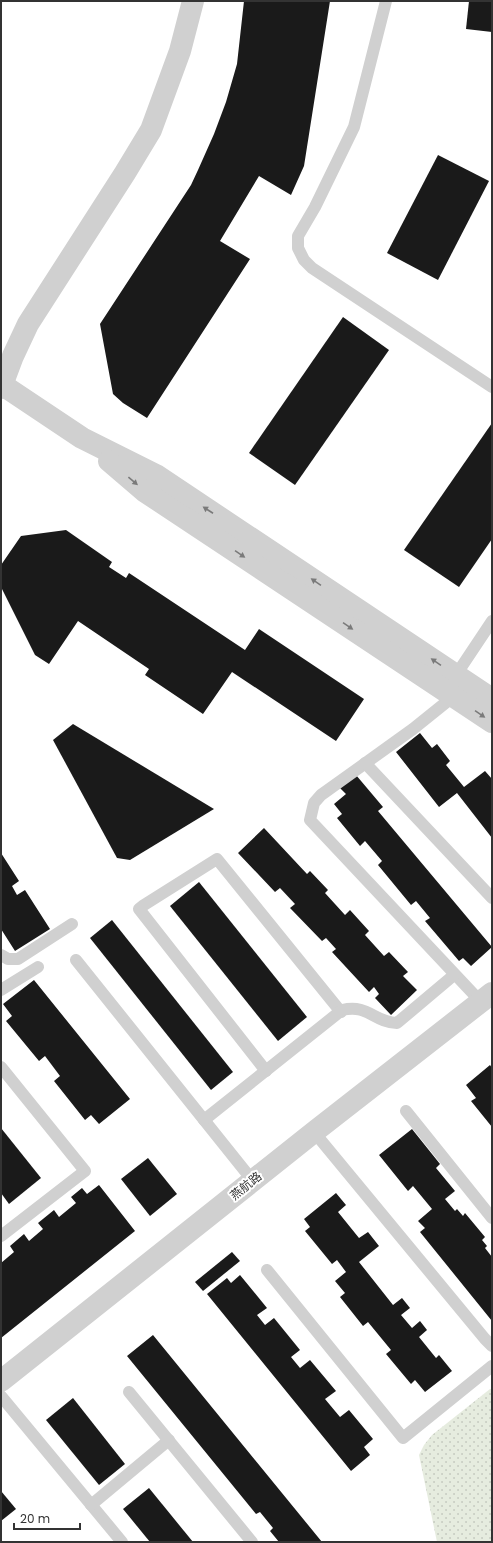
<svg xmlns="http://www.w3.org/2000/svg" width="493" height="1543" viewBox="0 0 493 1543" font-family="Poppins,'Noto Sans SC',sans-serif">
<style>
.grass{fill:url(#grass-dots)}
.building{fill:#1a1a1a}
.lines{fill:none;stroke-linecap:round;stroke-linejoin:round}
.service{stroke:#d0d0d0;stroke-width:12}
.minor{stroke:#d0d0d0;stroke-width:22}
.tertiary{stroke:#d0d0d0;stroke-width:22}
.oneway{fill:#7a7a7a}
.labels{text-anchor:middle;stroke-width:4;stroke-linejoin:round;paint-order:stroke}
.street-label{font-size:12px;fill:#333;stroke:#fff}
</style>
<defs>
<pattern id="grass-dots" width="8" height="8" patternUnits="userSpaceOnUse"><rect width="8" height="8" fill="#e6ecdf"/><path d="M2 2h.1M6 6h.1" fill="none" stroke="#c6cbc0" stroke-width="1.8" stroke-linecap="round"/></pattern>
</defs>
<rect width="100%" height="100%" fill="#fff"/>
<path class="grass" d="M490 1389H492V1542H437L419 1455 424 1445 432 1435Z"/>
<g class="building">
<path d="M244 1H330L304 166 291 195 259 176 220 241 250 259 147 418 123 403 113 394 100 324 191 185 198 170 214 134 226 102 237 64Z"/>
<path d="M469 1H492V32L466 29Z"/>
<path d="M438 155 489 181 438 280 387 253Z"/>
<path d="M343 317 389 350 295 485 249 453Z"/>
<path d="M492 423V539L459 587 404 550Z"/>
<path d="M66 530 112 562 109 567 126 578 129 573 245 650 259 629 364 699 336 741 232 672 203 714 145 675 149 669 78 621 49 664 35 655 1 587V565L21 536Z"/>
<path d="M73 724 214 809 130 860 117 858 53 740Z"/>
<path d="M420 733 432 748 437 744 450 761 446 765 464 787 485 771 492 779V838L457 793 439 807 396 752Z"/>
<path d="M356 775 383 807 378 811 492 947 471 966 463 958 459 961 425 921 430 918 416 901 411 905 378 865 382 861 365 841 360 846 337 818 342 814 334 804 346 794 340 788Z"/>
<path d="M264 828 307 874 310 871 328 890 325 893 345 915 350 910 369 931 365 935 384 956 389 952 408 972 403 976 417 990 391 1015 375 998 379 994 374 987 369 992 332 952 336 949 326 938 322 941 290 908 295 904 280 888 275 892 238 853Z"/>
<path d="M1 853 19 881 12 886 17 895 25 890 50 929 15 951 1 929Z"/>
<path d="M199 882 307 1017 278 1041 170 906Z"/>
<path d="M112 920 233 1072 211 1090 90 938Z"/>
<path d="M34 980 130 1099 99 1124 91 1115 85 1120 54 1081 60 1076 45 1056 39 1061 6 1021 12 1016 3 1004Z"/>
<path d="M490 1065 492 1068V1127L471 1101 476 1098 466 1085Z"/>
<path d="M1 1128 41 1178 9 1204 1 1193Z"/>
<path d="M412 1129 440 1164 436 1168 455 1191 445 1199 455 1211 457 1209 463 1216 465 1213 485 1237 482 1240 487 1246 485 1248 492 1257V1321L420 1232 425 1228 418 1221 432 1209 413 1186 408 1191 379 1155Z"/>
<path d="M148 1158 177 1194 150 1216 121 1179Z"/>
<path d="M99 1185 135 1231 1 1338V1263L14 1252 10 1246 24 1234 29 1241 43 1229 38 1223 54 1210 59 1217 76 1203 71 1197 82 1188 87 1194Z"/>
<path d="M336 1193 346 1205 338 1212 359 1238 368 1232 379 1246 359 1262 393 1305 402 1298 410 1308 401 1315 412 1328 420 1321 427 1330 419 1337 436 1358 439 1355 452 1371 425 1392 415 1380 411 1384 386 1354 391 1350 368 1322 363 1326 340 1297 345 1293 335 1281 346 1272 337 1260 332 1264 305 1231 310 1227 304 1219Z"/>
<path d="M232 1252 240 1261 203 1291 195 1282Z"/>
<path d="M240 1275 267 1308 257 1315 265 1325 274 1318 300 1350 291 1357 300 1368 310 1360 336 1391 325 1399 340 1417 349 1410 373 1439 364 1447 370 1455 351 1471 207 1294 227 1278 231 1283Z"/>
<path d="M153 1335 322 1542H279L270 1531 273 1528 260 1512 256 1514 127 1356Z"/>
<path d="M73 1398 125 1464 99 1485 46 1420Z"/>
<path d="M149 1488 193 1542H150L123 1509Z"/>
<path d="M1 1491 16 1509 1 1521Z"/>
</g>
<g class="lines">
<g class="service">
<path d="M386 1 354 127 315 207 298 236V248L304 260 312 268 492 387"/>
<path d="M456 675 492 621"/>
<path d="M454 696 413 729 321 795 314 803 310 820 481 1002"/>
<path d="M365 763 492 898"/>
<path d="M1 955 8 959H18L72 924"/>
<path d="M76 960 253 1181"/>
<path d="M1 990 38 967"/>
<path d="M1 1067 85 1171 1 1236"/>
<path d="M266 1071 139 909 144 905 217 859 341 1012"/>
<path d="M406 1111 492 1218"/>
<path d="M204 1120 342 1010C369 1004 373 1022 397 1023L454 975"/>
<path d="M314 1132 485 1339 492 1346"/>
<path d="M267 1270 403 1438 492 1366"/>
<path d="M129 1392 252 1542"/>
<path d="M1 1396 122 1542"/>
<path d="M91 1505 169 1440"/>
</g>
<g class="minor">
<path d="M1 388 13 356 28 324 125 173 151 130 180 51 193 1"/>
<path d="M1 1381 314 1132 492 993"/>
</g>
<g class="tertiary">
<path d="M1 384 82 438 156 475 492 699"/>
<path d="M109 461 144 491 492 722"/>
</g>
</g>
<defs><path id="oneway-solid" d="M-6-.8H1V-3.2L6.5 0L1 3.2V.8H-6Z"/></defs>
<g class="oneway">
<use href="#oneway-solid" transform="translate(133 481) rotate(40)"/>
<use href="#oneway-solid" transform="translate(208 510) rotate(-147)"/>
<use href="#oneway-solid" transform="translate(240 554) rotate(34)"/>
<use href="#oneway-solid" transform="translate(316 582) rotate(-146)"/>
<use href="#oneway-solid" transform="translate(348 626) rotate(34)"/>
<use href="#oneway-solid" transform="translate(436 662) rotate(-146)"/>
<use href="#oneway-solid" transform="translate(480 714) rotate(34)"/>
</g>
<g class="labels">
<g class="street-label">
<text transform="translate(246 1186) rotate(-39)" y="4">燕航路</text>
</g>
</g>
<rect width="493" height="1543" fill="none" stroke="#333333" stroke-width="4"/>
<path d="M14 1523v6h66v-6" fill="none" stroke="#333333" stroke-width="2"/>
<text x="20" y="1523" font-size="12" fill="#333333" stroke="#ffffff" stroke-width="3" paint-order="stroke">20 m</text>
</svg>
